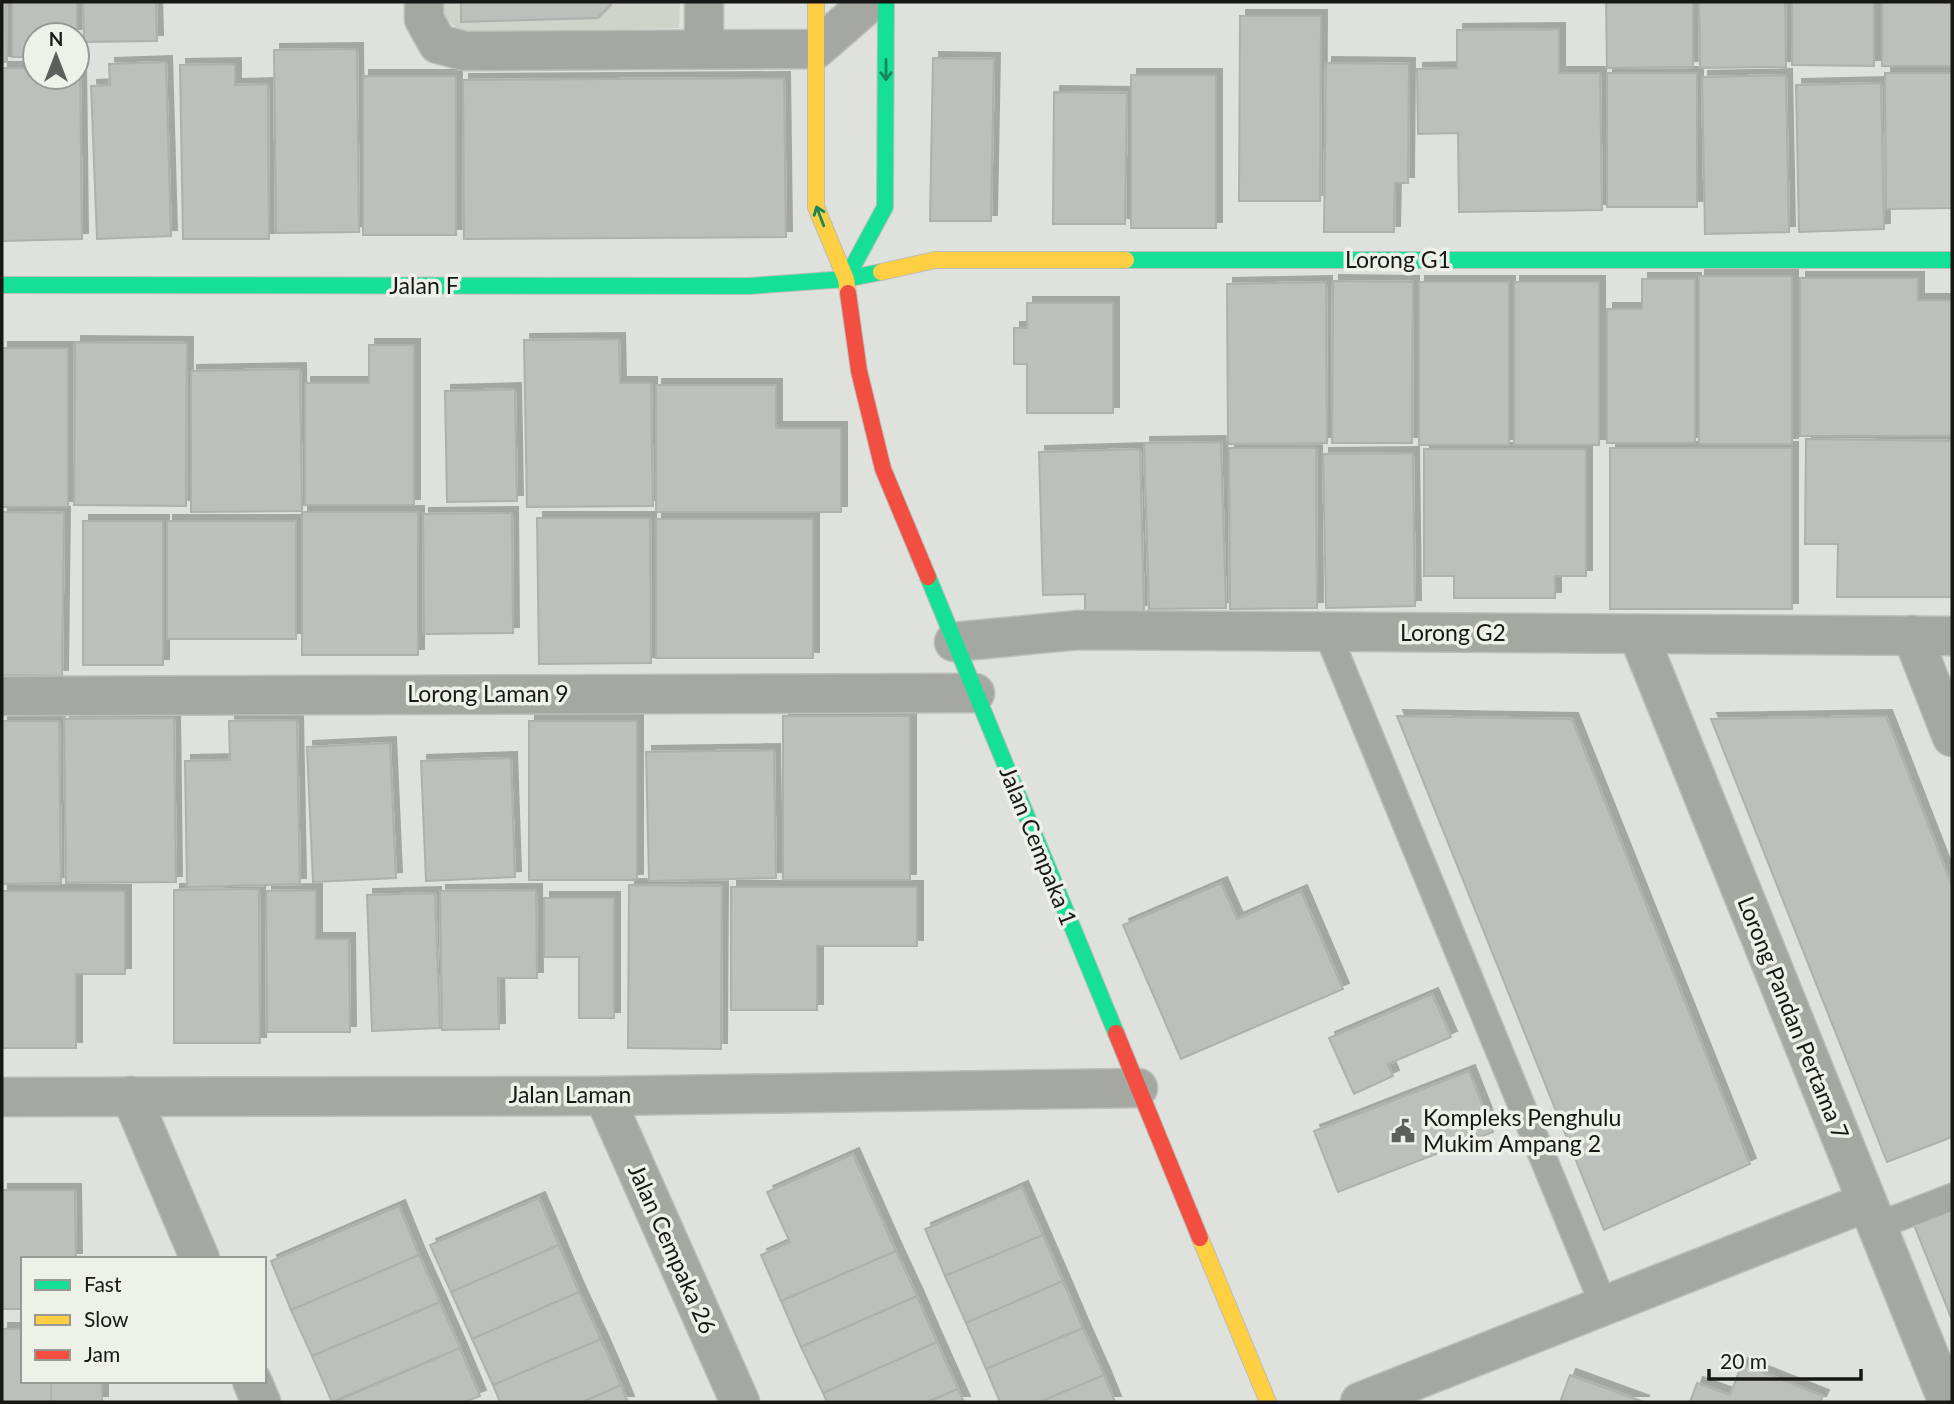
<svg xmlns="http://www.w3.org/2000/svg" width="1954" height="1404" viewBox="0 0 1954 1404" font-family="Lato,sans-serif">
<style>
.built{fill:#cfd3c9}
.building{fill:#bdbfba;stroke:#aeb0ac;stroke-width:2;filter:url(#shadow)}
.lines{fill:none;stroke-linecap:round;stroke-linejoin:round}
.lane-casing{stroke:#bbbdb9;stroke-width:29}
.street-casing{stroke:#bbbdb9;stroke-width:41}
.fast-casing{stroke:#bbbdb9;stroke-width:18}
.slow-casing{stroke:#bbbdb9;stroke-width:18}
.jam-casing{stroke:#bbbdb9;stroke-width:18}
.lane{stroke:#a4a8a0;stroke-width:26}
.street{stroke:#a4a8a0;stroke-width:38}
.fast{stroke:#16e098;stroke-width:16}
.slow{stroke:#ffcf43;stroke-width:16}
.jam{stroke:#f24e42;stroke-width:16}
.oneway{stroke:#16865d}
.labels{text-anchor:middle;stroke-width:7;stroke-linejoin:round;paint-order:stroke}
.street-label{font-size:23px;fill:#171815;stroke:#edf1e8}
.poi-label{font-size:23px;fill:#171815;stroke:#edf1e8;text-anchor:start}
</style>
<defs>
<filter id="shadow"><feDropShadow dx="6" dy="-6" stdDeviation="0" flood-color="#0004"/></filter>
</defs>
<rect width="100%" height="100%" fill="#dfe2dc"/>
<path class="built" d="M440 2H680L679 28 462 32 440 14Z"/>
<g class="building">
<path d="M2 2H6L7 62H2Z"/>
<path d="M12 2H77V35H35V57H12Z"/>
<path d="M83 2H156L157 41 84 42Z"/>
<path d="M461 2H613L598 18 461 22Z"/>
<path d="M1606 2H1693V67L1607 68Z"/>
<path d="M1699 2H1785L1786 67 1700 68Z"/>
<path d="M1792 2H1874V66L1792 65Z"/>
<rect x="1882" y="2" width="70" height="64"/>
<path d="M1240 16H1321L1320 201H1239Z"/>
<path d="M1559 29V73H1600L1602 210 1459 212 1458 133 1418 134 1417 69 1457 68V30Z"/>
<path d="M357 49 359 232 276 233 274 50Z"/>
<path d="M933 58 994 59 991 221H930Z"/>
<path d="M166 62 171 236 97 239 91 86 110 85 109 64Z"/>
<path d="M1326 63 1409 64 1408 183H1395L1394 232H1324Z"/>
<path d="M235 64V85L268 84 269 239H183L180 65Z"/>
<path d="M77 67H80L82 239 2 241V68H35V77H77Z"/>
<rect x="1607" y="73" width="90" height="134"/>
<path d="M1885 73H1952V208L1886 209Z"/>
<rect x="1131" y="75" width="85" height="153"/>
<path d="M1786 75 1789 232 1705 234 1702 77Z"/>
<rect x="363" y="76" width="93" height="159"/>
<path d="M784 78 786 237 464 239 463 80Z"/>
<path d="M1881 83 1884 229 1799 232 1796 85Z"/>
<path d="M1054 92 1127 93 1125 224H1053Z"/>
<rect x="1699" y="276" width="93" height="168"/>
<path d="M1800 278H1918V300H1952V436H1800Z"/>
<path d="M1642 279H1695V443H1607V309H1642Z"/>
<path d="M1333 281 1413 282 1412 443H1332Z"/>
<path d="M1326 282 1327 443 1228 444 1227 284Z"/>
<rect x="1419" y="282" width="90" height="163"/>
<rect x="1514" y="282" width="85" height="163"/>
<path d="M1027 303H1113V413H1027V364H1014V328H1027Z"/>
<path d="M619 339 620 383H651L653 506 527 507 524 340Z"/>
<path d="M75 342 187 343 186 506 74 505Z"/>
<path d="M369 345H414V505H305V383H369Z"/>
<rect x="2" y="348" width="66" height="159"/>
<path d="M300 369 302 511 191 512V371Z"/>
<path d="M656 385H776V428H841V512H656Z"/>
<path d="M515 389 517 501 447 502 445 391Z"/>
<path d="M1806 439 1952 441V597H1837L1838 544H1805Z"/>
<path d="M1221 442 1226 608 1149 609 1144 443Z"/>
<path d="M1229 448H1316L1317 608 1230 609Z"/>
<rect x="1610" y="448" width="182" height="161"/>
<path d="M1140 449 1144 611 1085 613V594L1043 595 1039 452Z"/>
<path d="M1424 449H1586V576H1555V598H1454V576H1424Z"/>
<path d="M1413 453 1415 606 1326 608 1323 454Z"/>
<path d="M2 512 64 513 62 676 2 675Z"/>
<rect x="302" y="512" width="116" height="143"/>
<path d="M512 513 513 633 424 634 423 514Z"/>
<path d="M537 518H650L651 663 539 664Z"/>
<rect x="656" y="519" width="157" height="139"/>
<rect x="83" y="521" width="80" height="144"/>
<rect x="167" y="521" width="129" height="118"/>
<rect x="783" y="716" width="127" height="164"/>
<path d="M1397 716 1572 719 1750 1164 1604 1230Z"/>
<path d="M1886 716 1952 886V1137L1887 1162 1711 719Z"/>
<path d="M174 718 176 882 66 883 64 719Z"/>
<path d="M297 720 300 884 187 887 185 761 230 760 229 721Z"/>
<path d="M2 721H59L61 883 2 884Z"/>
<rect x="529" y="721" width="108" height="159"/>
<path d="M390 743 396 878 313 882 307 747Z"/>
<path d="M774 750 776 878 649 881 646 752Z"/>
<path d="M511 758 515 877 426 881 421 761Z"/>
<path d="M1221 883 1237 919 1301 891 1343 989 1181 1059 1123 925Z"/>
<path d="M629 885 722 886 721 1049 628 1048Z"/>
<path d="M731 887H917V946H817V1010H731Z"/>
<path d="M259 889 260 1043H174V890Z"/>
<path d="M316 890V939H349L350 1032H267L266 891Z"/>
<path d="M536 890 537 978H498L499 1029 442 1030 440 891Z"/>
<path d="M2 891H125V974H76V1048H2Z"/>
<path d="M435 893 440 1028 372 1031 367 895Z"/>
<path d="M544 898H614V1018H579V957H544Z"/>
<path d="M1432 994 1451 1037 1388 1064 1393 1076 1354 1094 1329 1038Z"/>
<path d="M1469 1071 1493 1132 1338 1192 1314 1131Z"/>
<path d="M853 1154 896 1251 781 1301 761 1255 790 1242 767 1192Z"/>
<path d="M1022 1187 1043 1235 945 1276 925 1229Z"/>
<path d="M2 1190H75L76 1259H23V1309H2Z"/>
<path d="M539 1198 559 1245 451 1292 430 1245Z"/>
<path d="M399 1206 419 1255 291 1310 271 1261Z"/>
<path d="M1952 1211V1320L1914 1225Z"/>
<path d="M1043 1235 1063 1281 966 1323 945 1276Z"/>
<path d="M559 1245 579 1292 472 1339 451 1292Z"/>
<path d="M896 1251 917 1296 801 1347 781 1301Z"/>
<path d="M419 1255 440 1302 312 1356 291 1310Z"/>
<path d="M1063 1281 1083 1328 986 1369 966 1323Z"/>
<path d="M579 1292 601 1339 493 1385 472 1339Z"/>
<path d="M917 1296 937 1342 823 1393 801 1347Z"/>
<path d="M440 1302 460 1348 332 1402 312 1356Z"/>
<path d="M1083 1328 1104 1375 1040 1402H1000L986 1369Z"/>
<path d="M2 1329H23V1381H51V1402H2Z"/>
<path d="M601 1339 621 1385 583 1402H500L493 1385Z"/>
<path d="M937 1342 958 1389 927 1402H827L823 1393Z"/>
<path d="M460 1348 480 1396 464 1402H334Z"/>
<path d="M1742 1364 1823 1396 1820 1402H1690L1697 1383 1730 1395Z"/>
<path d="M1104 1375 1115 1402H1040Z"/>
<path d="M1570 1375 1644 1402H1560Z"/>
<rect x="51" y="1381" width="51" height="21"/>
<path d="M621 1385 628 1402H583Z"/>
<path d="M958 1389 964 1402H927Z"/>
</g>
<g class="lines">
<g class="lane-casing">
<g id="lane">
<path d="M1327 632 1604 1306"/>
<path d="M1877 1226 1952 1197"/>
</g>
</g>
<g class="street-casing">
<g id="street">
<path d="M424 2V19L438 44 465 51 816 49 870 2"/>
<path d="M704 48V2"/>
<path d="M1638 634 1948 1402"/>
<path d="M1912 635 1952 737"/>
<path d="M954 642 1078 630 1952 636"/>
<path d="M2 696 975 693"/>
<path d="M131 1096 200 1259"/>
<path d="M604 1096 740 1402"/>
<path d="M2 1097 604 1096 1138 1088"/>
<path d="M252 1381 261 1402"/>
<path d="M1360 1402 1867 1202"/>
</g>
</g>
<g class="fast-casing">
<g id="fast">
<path d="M1126 260H1952"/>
<path d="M846 279 885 207 886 2"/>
<path d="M2 285 749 286 846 279 881 272"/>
<path d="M928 577 1116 1033"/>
</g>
</g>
<g class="slow-casing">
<g id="slow">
<path d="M816 2V207L846 279 848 293"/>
<path d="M881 272 935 260H1126"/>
<path d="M1200 1238 1268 1402"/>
</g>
</g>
<g class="jam-casing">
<g id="jam">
<path d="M848 293 859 371 883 469 928 577"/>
<path d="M1116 1033 1200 1238"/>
</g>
</g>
<use href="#lane" class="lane"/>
<use href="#street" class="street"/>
<use href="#fast" class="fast"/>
<use href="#slow" class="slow"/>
<use href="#jam" class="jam"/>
</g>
<defs><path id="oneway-shaft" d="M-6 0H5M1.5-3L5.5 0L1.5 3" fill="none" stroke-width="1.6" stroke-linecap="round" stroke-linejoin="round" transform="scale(1.75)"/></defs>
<g class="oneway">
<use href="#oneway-shaft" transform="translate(886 70) rotate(90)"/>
<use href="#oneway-shaft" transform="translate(820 216) rotate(-111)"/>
</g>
<defs>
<g id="civic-bare" transform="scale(1.89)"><path d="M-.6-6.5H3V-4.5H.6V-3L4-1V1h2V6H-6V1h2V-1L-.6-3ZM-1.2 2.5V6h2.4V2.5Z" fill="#5d5f5b" stroke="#edf1e8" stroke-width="2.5" paint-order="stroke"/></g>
</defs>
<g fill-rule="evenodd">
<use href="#civic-bare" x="1403" y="1131"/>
</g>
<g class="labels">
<g class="street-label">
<text x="1398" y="268">Lorong G1</text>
<text x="424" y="294">Jalan F</text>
<text x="1453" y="641">Lorong G2</text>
<text x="488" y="702">Lorong Laman 9</text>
<text transform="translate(1038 846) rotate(68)" y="8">Jalan Cempaka 1</text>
<text transform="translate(1793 1018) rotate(68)" y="8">Lorong Pandan Pertama 7</text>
<text x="570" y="1103">Jalan Laman</text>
<text transform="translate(672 1249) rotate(66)" y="8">Jalan Cempaka 26</text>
</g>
<g class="poi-label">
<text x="1423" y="1126">Kompleks Penghulu<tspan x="1423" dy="26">Mukim Ampang 2</tspan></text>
</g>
</g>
<rect width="1954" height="1404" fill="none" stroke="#171815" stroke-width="7"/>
<rect x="21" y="1257" width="245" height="126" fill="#edf1e8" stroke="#979a94" stroke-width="2"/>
<rect x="35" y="1280" width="35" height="10" fill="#16e098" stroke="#979a94" stroke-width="2"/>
<text x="84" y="1292" font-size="21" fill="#171815">Fast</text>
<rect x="35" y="1315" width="35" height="10" fill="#ffcf43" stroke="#979a94" stroke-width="2"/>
<text x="84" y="1327" font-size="21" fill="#171815">Slow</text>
<rect x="35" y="1350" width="35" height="10" fill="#f24e42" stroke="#979a94" stroke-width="2"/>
<text x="84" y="1362" font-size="21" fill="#171815">Jam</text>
<g transform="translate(56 56)"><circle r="33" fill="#edf1e8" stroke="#979a94" stroke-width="2"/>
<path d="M0-5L12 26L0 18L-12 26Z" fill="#5d5f5b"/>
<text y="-10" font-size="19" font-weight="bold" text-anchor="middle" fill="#171815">N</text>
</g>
<path d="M1709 1369v10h152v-10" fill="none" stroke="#171815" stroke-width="3.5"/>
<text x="1720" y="1369" font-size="21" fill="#171815" stroke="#edf1e8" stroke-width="5" paint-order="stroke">20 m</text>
</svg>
